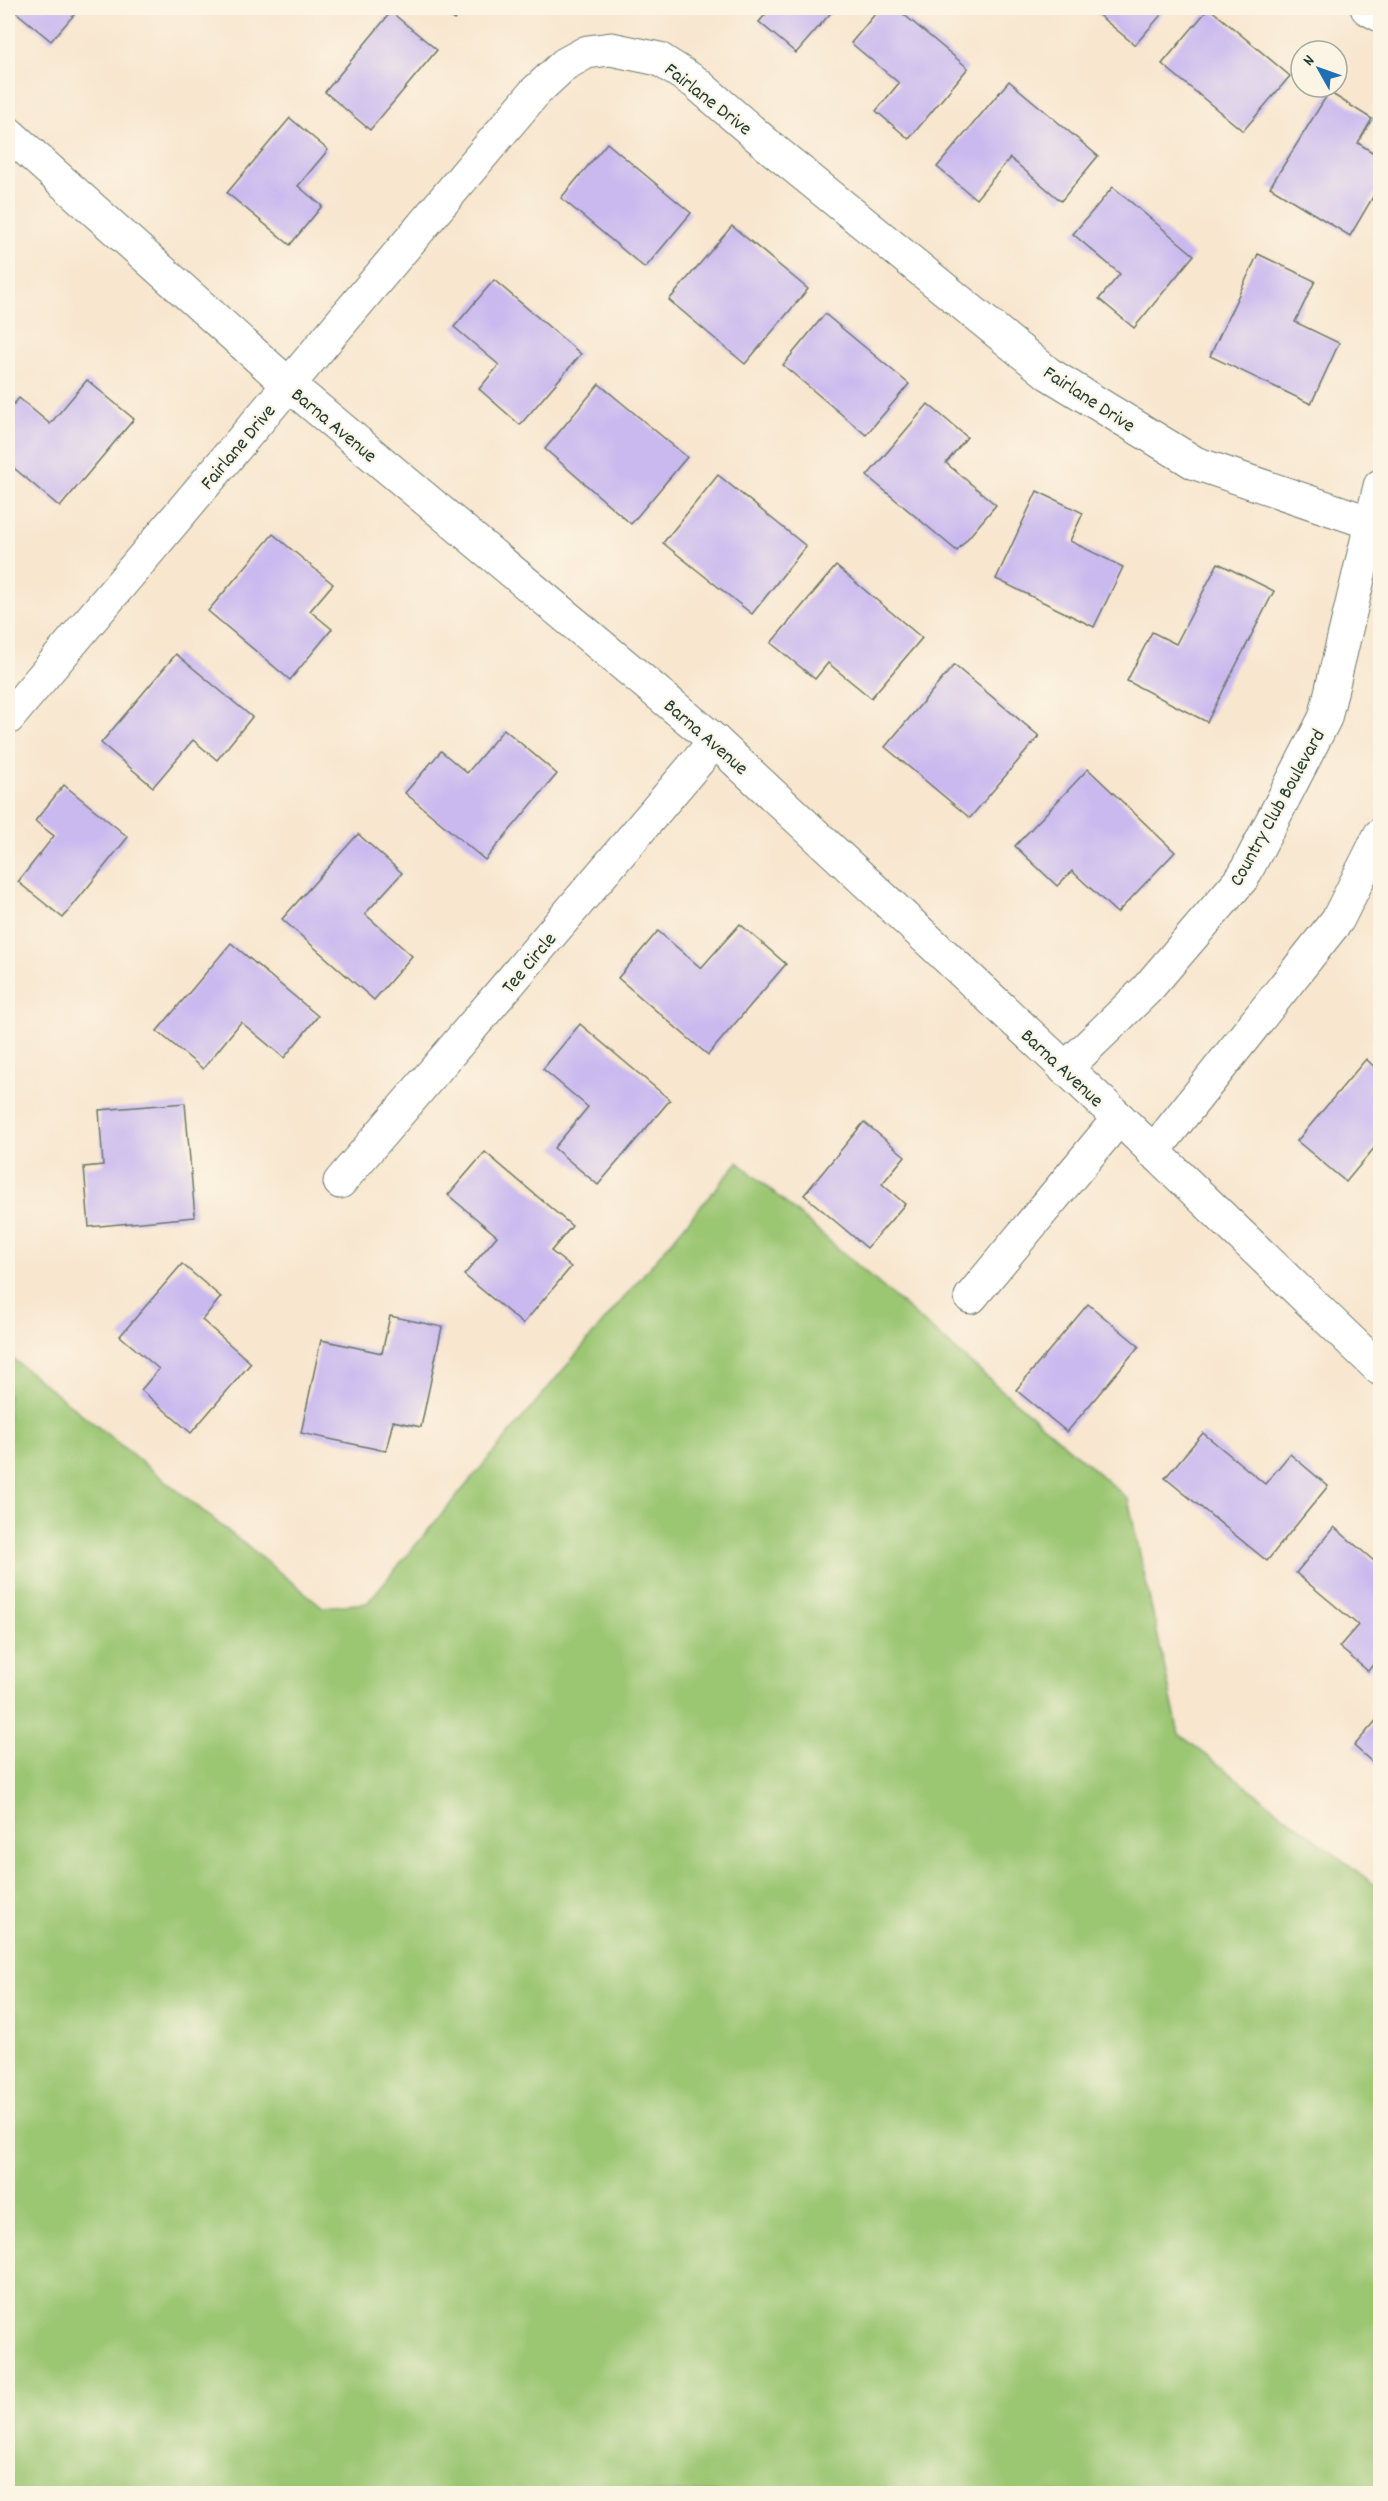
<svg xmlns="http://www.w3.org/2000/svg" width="1388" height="2501" viewBox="0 0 1388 2501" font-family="Dekko,sans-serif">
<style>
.green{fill:#9bc672;stroke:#5d8253;stroke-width:1.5}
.building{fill:#cab9ef}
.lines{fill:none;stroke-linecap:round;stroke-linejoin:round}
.minor-casing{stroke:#6b786a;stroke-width:35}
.minor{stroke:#fff;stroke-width:33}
.labels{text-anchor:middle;stroke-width:4.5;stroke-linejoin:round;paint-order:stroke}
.street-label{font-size:20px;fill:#1f3d34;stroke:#fcf5e5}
</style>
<rect width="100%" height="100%" fill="#fcf5e5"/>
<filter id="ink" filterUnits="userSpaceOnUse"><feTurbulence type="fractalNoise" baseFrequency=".0167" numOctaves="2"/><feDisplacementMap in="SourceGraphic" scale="12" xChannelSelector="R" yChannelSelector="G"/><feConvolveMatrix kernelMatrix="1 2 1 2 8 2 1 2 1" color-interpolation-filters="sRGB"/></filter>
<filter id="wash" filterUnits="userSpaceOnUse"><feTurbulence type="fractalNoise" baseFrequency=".008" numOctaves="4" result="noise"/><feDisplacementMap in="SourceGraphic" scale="24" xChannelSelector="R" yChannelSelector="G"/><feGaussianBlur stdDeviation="1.35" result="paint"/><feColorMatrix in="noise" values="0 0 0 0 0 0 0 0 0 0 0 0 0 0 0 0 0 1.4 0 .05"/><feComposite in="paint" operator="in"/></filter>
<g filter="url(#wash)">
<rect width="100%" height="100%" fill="#f8e6cf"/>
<path class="green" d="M738 1162 1128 1499 1179 1734 1380 1889V2493H8V1355L323 1607 367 1603Z"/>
<g id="blocks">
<g class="building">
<path d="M11 8H80L51 41Z"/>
<path d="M440 8H465L454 20Z"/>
<path d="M771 8H835L796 53 759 22Z"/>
<path d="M880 8H896L968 68 909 139 876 111 899 83 851 43Z"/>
<path d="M1090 8H1167L1135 45Z"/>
<path d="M1209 8 1290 76 1243 131 1162 64Z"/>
<path d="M391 12 437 50 370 130 325 92Z"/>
<path d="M1009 81 1098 156 1061 201 1010 158 976 199 937 167Z"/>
<path d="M1329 92 1372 119 1358 143 1380 157V185L1350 236 1270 187Z"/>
<path d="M290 118 328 150 298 186 322 206 290 245 227 193Z"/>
<path d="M607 143 691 213 645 268 561 198Z"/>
<path d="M1113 187 1194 255 1134 328 1099 299 1120 274 1073 234Z"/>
<path d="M732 226 808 289 745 364 669 300Z"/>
<path d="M1258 254 1315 281 1295 322 1339 343 1311 404 1210 356Z"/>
<path d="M494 280 581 354 520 425 479 389 499 365 454 327Z"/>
<path d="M825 314 909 384 866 435 783 365Z"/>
<path d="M87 380 134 419 60 507 8 463V411L19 398 50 424Z"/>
<path d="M599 384 687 457 631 524 545 449Z"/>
<path d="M928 404 967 437 946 463 996 505 957 551 867 476Z"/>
<path d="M718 475 806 546 752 614 663 543Z"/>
<path d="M1037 491 1083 513 1070 541 1123 567 1094 627 996 579Z"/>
<path d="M273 534 333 584 310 611 332 629 290 680 208 611Z"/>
<path d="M1218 563 1274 591 1207 722 1127 681 1152 632 1176 644Z"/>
<path d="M836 566 922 638 871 698 828 663 815 679 771 643Z"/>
<path d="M176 654 252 717 217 760 193 740 153 787 101 743Z"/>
<path d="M954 665 1039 736 970 818 885 747Z"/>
<path d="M504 729 557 774 485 860 405 793 441 751 467 773Z"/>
<path d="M1088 769 1175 852 1117 913 1072 871 1057 886 1015 846Z"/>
<path d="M64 785 128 837 63 918 18 882 54 836 35 821Z"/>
<path d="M358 834 402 873 365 914 412 956 374 1000 282 919Z"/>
<path d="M740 924 786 964 708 1055 618 978 658 931 701 968Z"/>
<path d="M231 943 318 1016 284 1058 241 1022 203 1069 157 1031Z"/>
<path d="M580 1024 670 1100 598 1185 554 1148 588 1107 543 1069Z"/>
<path d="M1366 1059 1380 1072V1141L1346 1182 1297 1141Z"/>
<path d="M185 1103 195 1217 89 1227 84 1167 103 1165 99 1110Z"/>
<path d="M864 1122 905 1156 882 1184 905 1204 867 1248 804 1195Z"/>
<path d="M485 1152 572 1226 551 1251 571 1267 523 1324 464 1275 497 1236 448 1195Z"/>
<path d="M182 1264 221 1297 202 1320 251 1363 191 1433 141 1390 159 1369 120 1336Z"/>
<path d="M1088 1304 1139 1346 1067 1432 1016 1390Z"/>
<path d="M390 1316 442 1327 421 1427 393 1421 386 1451 301 1433 321 1340 382 1353Z"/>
<path d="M1203 1433 1265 1484 1290 1454 1328 1486 1267 1561 1165 1478Z"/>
<path d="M1334 1527 1380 1566V1656L1368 1671 1339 1647 1358 1625 1296 1573Z"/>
<path d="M1380 1716V1769L1354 1746Z"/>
</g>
</g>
</g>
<g filter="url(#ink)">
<use href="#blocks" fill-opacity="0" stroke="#6b786a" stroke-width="1.5"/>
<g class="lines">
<g class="minor-casing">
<g id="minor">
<path d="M1367 8 1380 15"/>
<path d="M8 133 289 385 715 741 1119 1118 1380 1369"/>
<path d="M8 718 535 92 565 64 587 52 611 49 659 59 695 82 770 147 1049 374 1195 463 1380 526"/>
<path d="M1065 1069 1147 989 1243 877 1325 718 1380 486"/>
<path d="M1153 1152 1338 919 1380 835"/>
<path d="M340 1182 715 741"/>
<path d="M971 1297 1119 1118"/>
</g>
</g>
<use href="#minor" class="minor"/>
</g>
</g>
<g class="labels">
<g class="street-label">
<text transform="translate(709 98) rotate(38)" y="7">Fairlane Drive</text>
<text transform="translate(1090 398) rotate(33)" y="7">Fairlane Drive</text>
<text transform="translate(335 424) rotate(40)" y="7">Barna Avenue</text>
<text transform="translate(237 446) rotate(-50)" y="7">Fairlane Drive</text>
<text transform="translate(707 736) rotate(41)" y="7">Barna Avenue</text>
<text transform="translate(1276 807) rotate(-61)" y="7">Country Club Boulevard</text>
<text transform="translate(528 962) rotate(-50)" y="7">Tee Circle</text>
<text transform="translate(1063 1067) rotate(43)" y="7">Barna Avenue</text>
</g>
</g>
<rect width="1388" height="2501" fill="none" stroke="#fcf5e5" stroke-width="30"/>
<g transform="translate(1319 69) rotate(310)"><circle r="28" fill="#fcf5e5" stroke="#a4ab9e" stroke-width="1.5"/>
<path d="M0-4.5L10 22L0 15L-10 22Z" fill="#1f6fb2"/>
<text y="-9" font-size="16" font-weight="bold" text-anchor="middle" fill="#1f3d34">N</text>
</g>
</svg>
